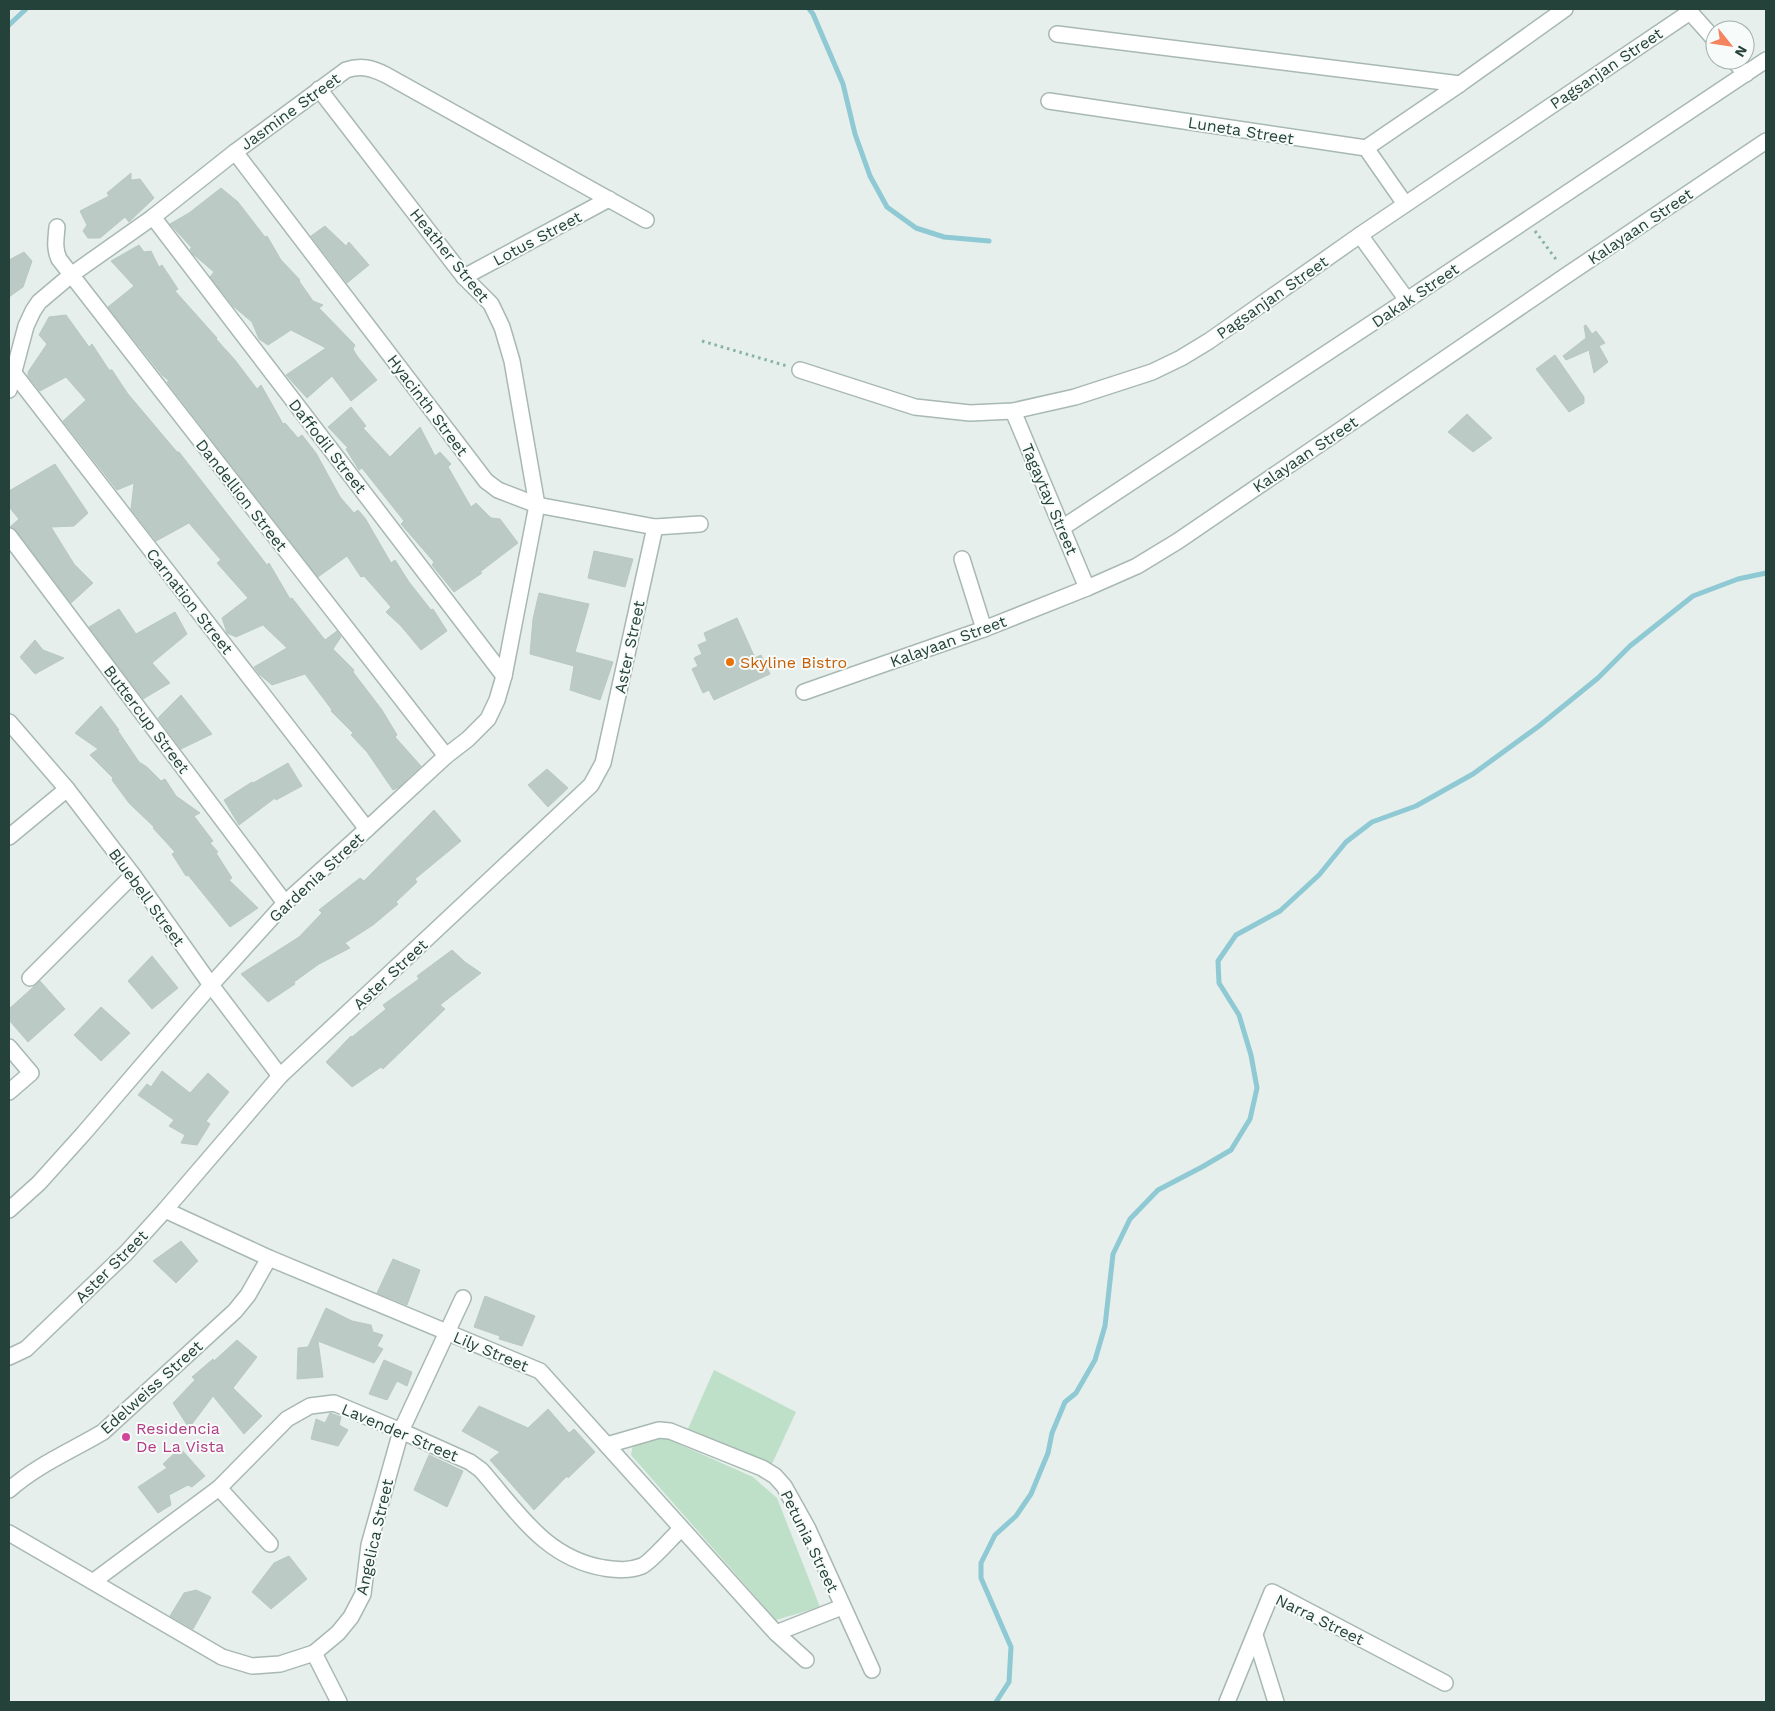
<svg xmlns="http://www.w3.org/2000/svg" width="1775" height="1711" viewBox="0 0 1775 1711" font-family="'Work Sans',sans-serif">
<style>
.green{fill:#bfe0c8}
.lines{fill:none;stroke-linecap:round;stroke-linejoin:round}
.stream{stroke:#8ec9d4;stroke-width:5}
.building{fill:#bbcac4;stroke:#b8c9c2}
.minor-casing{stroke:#a8b8b2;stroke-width:18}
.path{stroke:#86b3a5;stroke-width:3;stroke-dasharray:2.5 4;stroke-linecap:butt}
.minor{stroke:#fff;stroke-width:15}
.food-dot{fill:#e8710a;stroke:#f7fbf9;stroke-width:2}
.hotel-dot{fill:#d1479c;stroke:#f7fbf9;stroke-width:2}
.labels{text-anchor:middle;stroke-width:4;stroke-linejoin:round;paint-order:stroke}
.street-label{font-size:16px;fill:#24423a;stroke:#f7fbf9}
.food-label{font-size:16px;fill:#c56008;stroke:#f7fbf9;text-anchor:start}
.hotel-label{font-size:16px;fill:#b23c85;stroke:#f7fbf9;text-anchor:start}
</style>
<rect width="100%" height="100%" fill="#e6efeb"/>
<g class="green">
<path d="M714 1370 796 1412 771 1466 687 1431Z"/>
<path d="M663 1437 753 1477 777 1498 820 1607 776 1620 631 1455 633 1445Z"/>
</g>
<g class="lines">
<g class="stream">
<path d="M809 9 813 14 843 84 855 134 870 176 887 207 916 228 944 237 989 241"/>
<path d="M9 25 26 9"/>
<path d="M996 1702 1009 1682 1011 1647 981 1578V1563L995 1535 1016 1516 1031 1494 1048 1453 1052 1433 1065 1402 1076 1393 1095 1360 1105 1326 1113 1254 1130 1219 1158 1190 1202 1167 1231 1150 1250 1119 1257 1088 1251 1055 1239 1015 1219 983 1218 961 1236 935 1280 911 1319 875 1346 842 1372 822 1416 806 1473 774 1539 726 1598 678 1630 646 1693 596 1738 579 1766 573"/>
</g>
</g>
<g class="building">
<path d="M131 173V180L140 179 154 198 129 222 125 217 100 238H88L83 231 87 225 80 211 109 196 107 193Z"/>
<path d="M221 188 238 202 265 237 267 236 281 260 300 280 299 281 313 301 323 305 319 308 355 345 353 349 357 356 377 380 351 401 332 376 307 398 286 375 326 348 291 330 268 345 259 339 252 322 233 306 210 277 214 272 193 254 190 249 192 248 170 224 189 213Z"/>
<path d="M325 226 346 246 349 242 369 265 347 283 311 236Z"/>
<path d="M139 245 144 252 151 251 159 267 162 265 178 289 175 291 217 338 216 339 235 360 257 389 261 385 283 424 285 423 298 438 302 435 316 453 340 497 354 513 358 510 365 518 391 563 395 560 409 582 431 610 433 609 447 631 421 650 401 626 386 612 391 607 364 576 361 577 347 556 318 577 167 382 169 381 162 375 108 307 134 286 111 261Z"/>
<path d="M24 252 32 261 23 287 9 297V260Z"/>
<path d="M66 315 89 347 92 344 109 370H112L128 394 177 452H179L267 565 269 563 290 599 292 598 325 640 337 631 341 637 333 649 354 670 353 672 382 710 397 735 395 737 421 766 399 787 393 790 367 752 351 735 353 733 331 711 332 710 305 674 272 685 259 674 254 667 287 648 263 625 236 637 227 633 222 618 248 598 217 563 221 560 189 523 156 541 131 509 134 483 117 490 63 421 86 400 66 377 40 391 28 376V372L47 344 39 335 49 317Z"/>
<path d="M1586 325 1592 334 1596 331 1605 343 1599 346 1608 362 1594 373 1589 350 1566 360 1563 356 1586 338 1584 326Z"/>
<path d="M1555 355 1584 397V403L1569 412 1536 369Z"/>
<path d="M351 407 366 426 363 428 390 457 420 427 435 456 440 452 451 464 448 467 471 507 476 503 491 518 500 519 518 543 480 572 482 573 454 592 432 565 434 562 401 524 404 521 362 468 359 470 346 449 348 448 328 427Z"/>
<path d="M1467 414 1492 438 1473 452 1448 432Z"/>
<path d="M55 464 88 513 74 526 51 527 74 564 93 583 71 603 16 530 10 527 19 519 9 507V491Z"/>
<path d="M594 551 633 559 625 587 588 578Z"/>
<path d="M539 593 589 604 575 652 613 662 600 700 570 690 574 666 530 654 533 619Z"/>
<path d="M119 609 136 634 175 612 187 634 152 663 170 683 143 699 89 627Z"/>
<path d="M737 618 755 658 761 655 770 674 714 700 709 690 703 693 692 669 698 666 694 658 702 654 698 645 707 641 704 633Z"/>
<path d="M35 640 43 650 64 658 35 674 20 657Z"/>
<path d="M181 695 212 734 181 749 158 718Z"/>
<path d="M101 706 119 730 118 731 139 762 147 767 161 781 165 779 176 796 200 813 194 816 213 841 210 843 218 852 216 853 232 878 229 880 258 908 230 927 188 875 186 876 172 854 175 852 153 828 154 827 129 803 112 780 113 778 90 755 98 749 75 733Z"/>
<path d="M288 763 302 786 276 800 275 798 239 825 224 800 252 782 253 783Z"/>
<path d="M547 769 568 788 548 807 528 785Z"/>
<path d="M434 810 461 841 415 879 417 882 396 902 398 904 373 925 345 943 350 948 319 964 294 982 295 984 268 1002 241 974 299 937 322 913 319 910 360 878 364 881Z"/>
<path d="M452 950 465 962 481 973 440 1005 445 1009 383 1069 381 1067 352 1087 326 1062 351 1036 352 1037 386 1009 383 1005 419 979 417 976Z"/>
<path d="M152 956 178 988 152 1009 128 981Z"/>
<path d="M40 981 65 1009 28 1042 9 1020V1009Z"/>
<path d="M101 1007 130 1033 101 1061 74 1035Z"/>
<path d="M162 1071 190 1093 208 1073 229 1092 206 1121 210 1124 197 1145 181 1143 185 1135 169 1126 174 1120 138 1095 147 1084 151 1087Z"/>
<path d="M181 1241 198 1261 176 1283 153 1261Z"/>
<path d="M393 1259 420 1270 407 1305 377 1293Z"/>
<path d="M485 1296 535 1316 522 1346 499 1339 500 1336 474 1327Z"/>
<path d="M326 1308 352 1321 371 1325 373 1332 383 1335 377 1346 383 1349 374 1363 318 1341 323 1377 297 1379 298 1348 308 1347Z"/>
<path d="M237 1340 257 1357 233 1388 262 1416 244 1434 213 1396 189 1428 173 1403 195 1380 192 1377 213 1359 214 1361Z"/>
<path d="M384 1360 412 1372 407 1386 397 1381 387 1400 369 1394Z"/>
<path d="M479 1406 528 1428 548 1409 569 1433 574 1429 595 1452 568 1478 567 1476 534 1510 490 1460 500 1452 462 1431Z"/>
<path d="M330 1413 341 1417 339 1425 348 1430 338 1446 311 1439 316 1419 325 1423Z"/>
<path d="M180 1448 205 1476 192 1487 188 1485 169 1495 171 1505 158 1513 138 1487 167 1468 163 1464Z"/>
<path d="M429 1455 463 1471 447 1507 414 1490Z"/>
<path d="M289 1556 307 1579 271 1609 252 1592 274 1563Z"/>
<path d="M196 1590 211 1597 193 1629 170 1616 184 1593Z"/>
</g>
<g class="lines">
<g class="minor-casing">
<g id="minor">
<path d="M1057 34 1460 84"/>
<path d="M1733 60 1746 74"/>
<path d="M1049 101 1366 148 1405 204"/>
<path d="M1366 148 1460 84 1565 9"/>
<path d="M235 152 486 481 498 490 537 505 655 527 700 524"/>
<path d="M153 217 504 676"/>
<path d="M57 227C56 239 54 248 59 259L446 756"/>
<path d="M1360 235 1407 300"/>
<path d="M464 277 609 199"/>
<path d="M800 370 915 407 970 413 1013 411 1075 397 1152 372 1181 358 1209 341 1360 235 1690 12 1715 40"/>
<path d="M13 372 367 829"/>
<path d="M9 390 26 326 33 311 39 302 71 275 153 217 235 152 346 70C361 65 372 68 386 75L646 220"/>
<path d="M1013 411 1087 588"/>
<path d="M1062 528 1407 300 1766 60"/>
<path d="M9 536 285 903"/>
<path d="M962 559 984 629"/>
<path d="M804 692 984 629 1087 588 1137 566 1178 541 1567 275 1766 141"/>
<path d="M9 722 67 789 133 875 211 985 280 1076"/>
<path d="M9 837 67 789"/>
<path d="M30 978 133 875"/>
<path d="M9 1047 31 1073 9 1092"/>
<path d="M9 1210 39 1183 84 1133 211 985 285 903 367 829 446 756 468 739 488 719 497 700 504 676 537 505 512 361 502 327 491 304 464 277 319 89"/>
<path d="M165 1210 269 1258 540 1371 776 1633 806 1660"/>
<path d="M9 1357 26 1349 126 1253 165 1210 280 1076 591 785 603 763 655 527"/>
<path d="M607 1445 659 1430 670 1431 762 1468 775 1476 784 1486 808 1529 872 1670"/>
<path d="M219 1488 270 1544"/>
<path d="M9 1490C37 1465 71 1451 103 1432L235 1311 248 1295 269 1258"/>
<path d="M9 1533 222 1657 252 1666 280 1664 314 1653 338 1633 351 1617 363 1594 369 1545 401 1431 463 1298"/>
<path d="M94 1581 219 1488 287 1419 310 1406 334 1403 401 1431 470 1462 481 1470C518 1512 545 1558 604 1568 618 1570 629 1571 642 1566 651 1562 672 1537 681 1529"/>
<path d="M776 1633 842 1607"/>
<path d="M1255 1635 1276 1702"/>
<path d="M314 1653 339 1702"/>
<path d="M1227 1702 1272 1592 1445 1683"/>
</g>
</g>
<g class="path">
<path d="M1535 231 1558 262"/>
<path d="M702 341 787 366"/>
</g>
<use href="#minor" class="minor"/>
</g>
<circle class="food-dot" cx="730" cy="662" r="5"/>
<circle class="hotel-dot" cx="126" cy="1437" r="5"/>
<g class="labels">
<g class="street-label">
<text transform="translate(1606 68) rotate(-34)" y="6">Pagsanjan Street</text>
<text transform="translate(290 111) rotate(-36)" y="6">Jasmine Street</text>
<text transform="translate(1241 130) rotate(9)" y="6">Luneta Street</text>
<text transform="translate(1640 226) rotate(-34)" y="6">Kalayaan Street</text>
<text transform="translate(537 238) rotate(-28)" y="6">Lotus Street</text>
<text transform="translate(450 255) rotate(51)" y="6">Heather Street</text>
<text transform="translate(1415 295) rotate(-34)" y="6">Dakak Street</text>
<text transform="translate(1272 297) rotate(-35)" y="6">Pagsanjan Street</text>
<text transform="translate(428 405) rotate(53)" y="6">Hyacinth Street</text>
<text transform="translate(328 446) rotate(52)" y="6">Daffodil Street</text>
<text transform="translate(1305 454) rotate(-34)" y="6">Kalayaan Street</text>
<text transform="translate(242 495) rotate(52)" y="6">Dandellion Street</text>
<text transform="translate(1050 499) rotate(67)" y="6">Tagaytay Street</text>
<text transform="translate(190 601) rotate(52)" y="6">Carnation Street</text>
<text transform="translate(948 641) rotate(-20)" y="6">Kalayaan Street</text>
<text transform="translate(629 647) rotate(-78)" y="6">Aster Street</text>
<text transform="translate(147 719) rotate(53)" y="6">Buttercup Street</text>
<text transform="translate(316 877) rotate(-43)" y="6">Gardenia Street</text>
<text transform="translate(147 897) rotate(54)" y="6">Bluebell Street</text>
<text transform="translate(390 974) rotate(-43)" y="6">Aster Street</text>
<text transform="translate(111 1266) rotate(-45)" y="6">Aster Street</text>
<text transform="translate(491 1351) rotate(23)" y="6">Lily Street</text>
<text transform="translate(151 1387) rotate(-42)" y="6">Edelweiss Street</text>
<text transform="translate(400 1432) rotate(23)" y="6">Lavender Street</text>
<text transform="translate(374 1537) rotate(-77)" y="6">Angelica Street</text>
<text transform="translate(810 1541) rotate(64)" y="6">Petunia Street</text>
<text transform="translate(1320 1619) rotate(26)" y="6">Narra Street</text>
</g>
<g class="food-label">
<text x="740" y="668">Skyline Bistro</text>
</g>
<g class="hotel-label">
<text x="136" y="1434">Residencia<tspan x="136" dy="18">De La Vista</tspan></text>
</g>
</g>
<rect width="1775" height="1711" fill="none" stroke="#24423a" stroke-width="20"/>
<g transform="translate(1730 45) rotate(120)"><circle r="24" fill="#f7fbf9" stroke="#a3b1ad"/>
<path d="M0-4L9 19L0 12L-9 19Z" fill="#f4845f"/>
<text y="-8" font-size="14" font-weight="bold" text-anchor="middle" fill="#24423a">N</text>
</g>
</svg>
